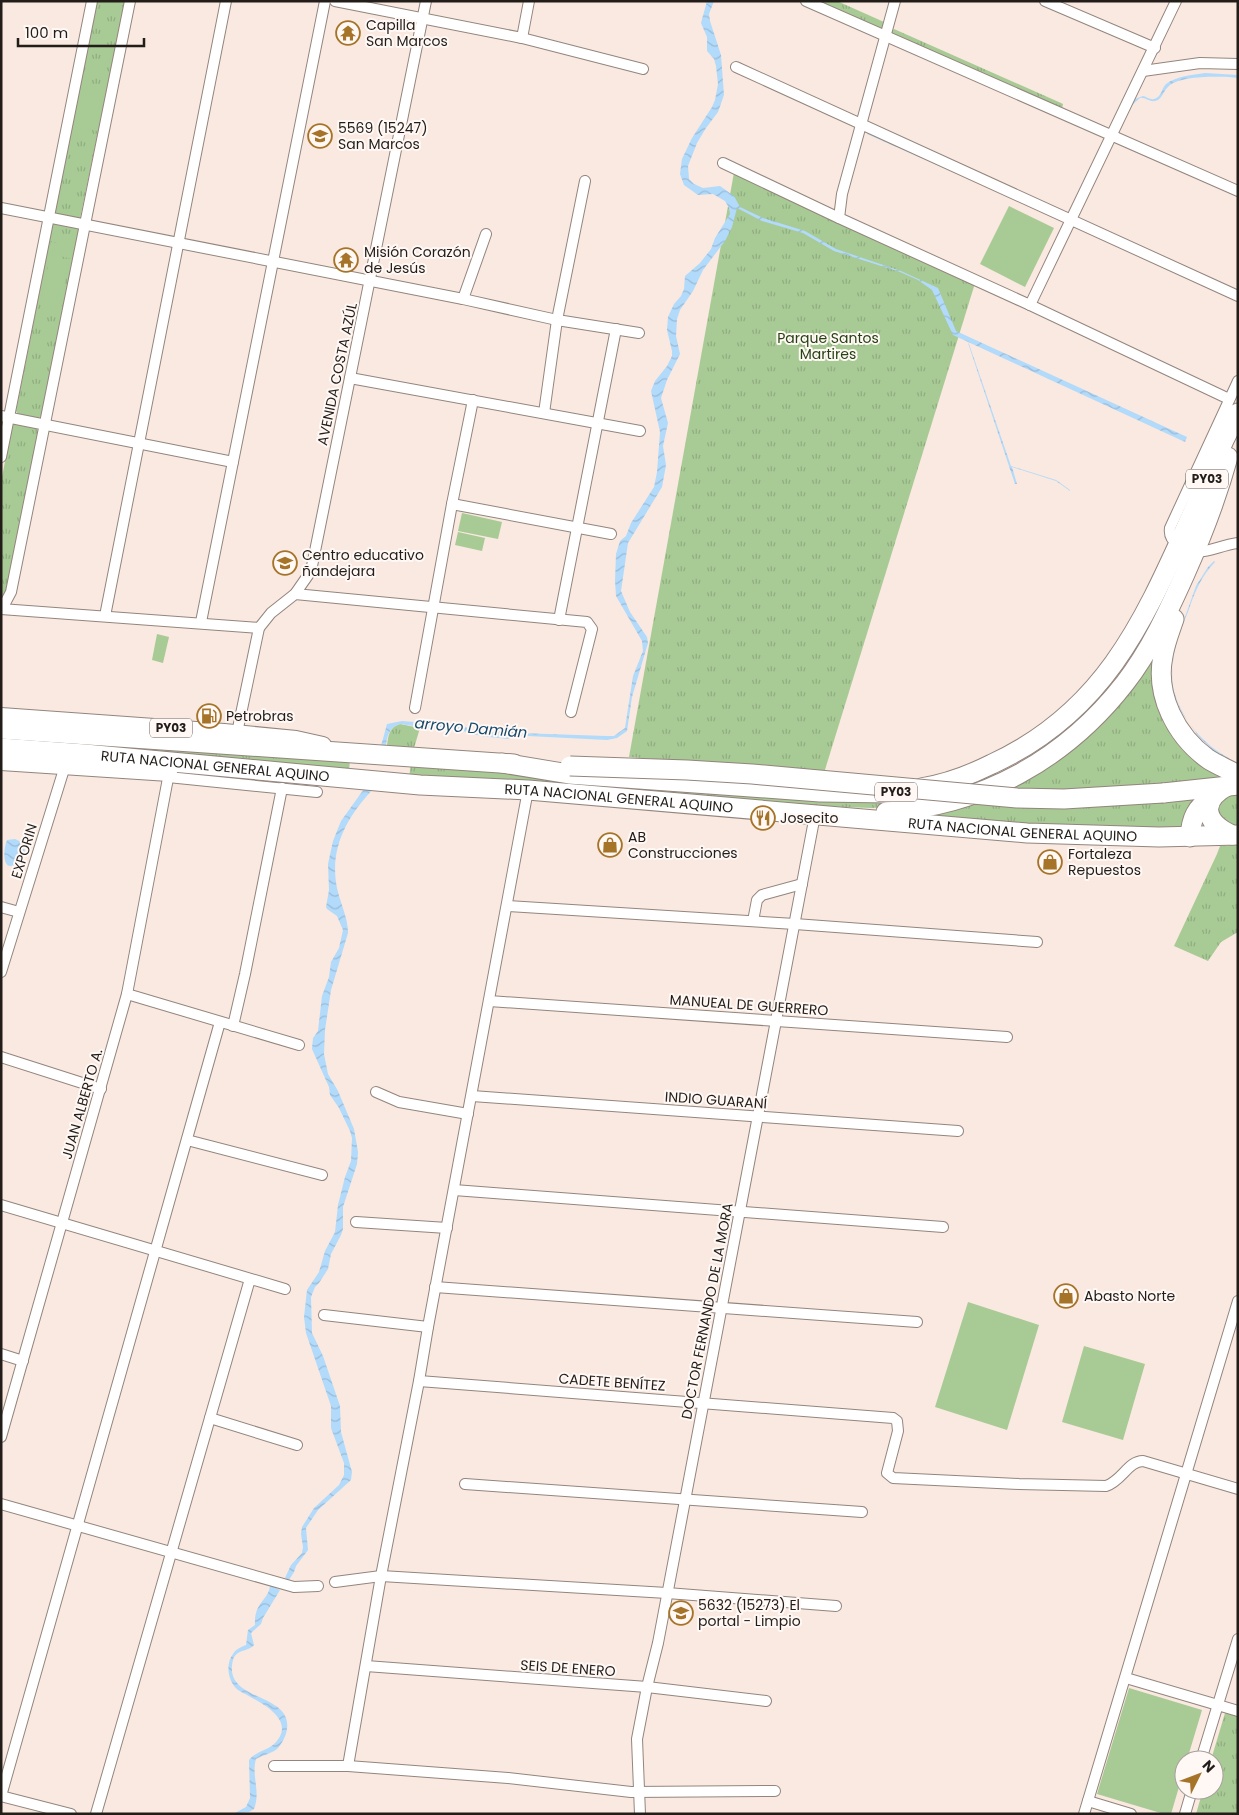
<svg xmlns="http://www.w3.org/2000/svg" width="1239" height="1815" viewBox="0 0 1239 1815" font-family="Poppins,sans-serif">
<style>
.grass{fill:url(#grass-tufts)}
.pitch{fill:#a8ca95}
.water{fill:url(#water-waves)}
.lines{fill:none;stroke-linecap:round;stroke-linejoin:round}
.street-casing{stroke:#93857d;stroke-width:12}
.primary-casing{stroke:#93857d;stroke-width:18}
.highway-casing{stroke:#93857d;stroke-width:21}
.street{stroke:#fff;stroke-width:10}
.primary{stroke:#fff;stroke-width:16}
.highway{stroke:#fff;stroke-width:19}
.highway-bridge-casing{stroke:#93857d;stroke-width:21;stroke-linecap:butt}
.highway-bridge{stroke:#fff;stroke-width:19}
.labels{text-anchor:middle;stroke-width:4;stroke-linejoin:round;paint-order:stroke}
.shield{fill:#fff8f5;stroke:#645f5b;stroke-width:1}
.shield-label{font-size:12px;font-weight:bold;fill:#221d19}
.poi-label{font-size:14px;fill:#221d19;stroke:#fff8f5;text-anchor:start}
.park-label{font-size:14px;fill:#264213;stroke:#fff8f5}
.street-label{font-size:14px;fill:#221d19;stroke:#fff8f5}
.water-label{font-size:15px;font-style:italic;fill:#16496c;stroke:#fff8f5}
</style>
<defs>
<pattern id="grass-tufts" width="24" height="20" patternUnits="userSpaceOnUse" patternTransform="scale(1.25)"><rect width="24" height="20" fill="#a8ca95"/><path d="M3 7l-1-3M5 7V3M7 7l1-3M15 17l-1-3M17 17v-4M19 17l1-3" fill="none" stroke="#90ad80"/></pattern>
<pattern id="water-waves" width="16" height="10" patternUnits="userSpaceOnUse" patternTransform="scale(1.25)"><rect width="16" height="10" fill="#b2dafb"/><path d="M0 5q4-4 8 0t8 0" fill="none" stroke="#99bbd7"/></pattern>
</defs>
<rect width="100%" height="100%" fill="#f9e9e0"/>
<g class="grass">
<path d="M97 1H125L80 219 56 214 55 211Z"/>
<path d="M813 1H837L884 22 882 30Z"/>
<path d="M894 29 1061 103 1063 104 1062 109 891 35 892 31Z"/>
<path d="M735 167 976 280 824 773 629 757Z"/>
<path d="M53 223 78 228 79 230 41 416 38 419 18 414 16 411Z"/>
<path d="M14 424 36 427 38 432 5 597 1 601V482L12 426Z"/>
<path d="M1161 640 1159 689 1224 775 1222 778 1100 790H1000L1018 781Z"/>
<path d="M400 724 420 728 414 748 387 746C388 736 389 727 400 724Z"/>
<path d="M1 735 350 758 349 773 1 745Z"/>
<path d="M411 763 907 796 946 799 898 806 872 808 817 806 409 778Z"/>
<path d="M1238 794V825H1228L1214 807 1225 796Z"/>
<path d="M1196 798 1184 818 1182 831 1133 832 907 817 969 803Z"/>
<path d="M1238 845V932L1221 942 1208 961 1174 946 1217 854 1220 846Z"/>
<path d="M1225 1713 1238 1716V1814H1196L1203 1790H1214V1760H1211Z"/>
</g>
<g class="pitch">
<path d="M81 86 105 90 97 131 74 126Z"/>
<path d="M1009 206 1054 228 1025 287 980 264Z"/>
<path d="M51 242 74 247 72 259 48 253Z"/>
<path d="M49 260 69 264 61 301 42 297Z"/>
<path d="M462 513 502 522 498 539 458 531Z"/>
<path d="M458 532 485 538 482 551 455 545Z"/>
<path d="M157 634 169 637 163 663 152 660Z"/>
<path d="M968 1302 1039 1325 1007 1430 935 1407Z"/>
<path d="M1084 1346 1145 1364 1123 1440 1062 1422Z"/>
<path d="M1129 1688 1202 1710 1187 1760H1184V1770L1171 1814H1164L1097 1794Z"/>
</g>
<g class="water">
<path d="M707 1H714L709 14 710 21 721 55 724 95 718 112 706 128 697 143 688 166 689 179 694 184 703 188 720 186 734 196 740 207 763 218 805 231 836 249 901 271 938 288 956 331 1187 437 1185 442 953 335 932 290 918 280 900 272 834 251 803 233 762 221 737 208 732 227 725 241 703 270 693 291 680 310 677 319 676 336 680 354 667 380 661 398 668 423 663 446 666 465 662 487 628 543 621 591 630 612 647 637 648 643 632 697 627 731 617 738 607 740 528 736H516L508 739 481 736 463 731 427 728 400 724C389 727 387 736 386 746H381L387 724 402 721 463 726 477 731 495 732 505 730 519 733 606 736H614L625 728 633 676 643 651 642 641 616 596 615 581 616 554 620 541 626 536 631 523 654 487 657 472 660 432 651 391 655 381 667 366 672 356V351L667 330 668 317 674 304 681 296 684 289 685 276 700 263 711 249 715 238 730 214 729 208 725 201 713 194 698 195 684 185 680 174 682 159 692 138 712 107 715 100 718 84 716 66 714 59 707 51V37L701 23Z"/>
<path d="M1205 73 1238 75V78C1223 76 1178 75 1168 87 1163 91 1162 100 1155 101 1149 102 1145 97 1140 98L1131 106 1121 129H1119L1135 99 1143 96C1147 97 1150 100 1154 99 1162 97 1161 89 1166 84 1177 76 1192 75 1205 73Z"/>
<path d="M868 133 1061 220 867 134Z"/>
<path d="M968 343 969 344 1011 466 1056 480 1070 490V491L1056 481 1012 467 1017 484H1015Z"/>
<path d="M1214 561 1215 562C1201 576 1194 594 1188 612 1183 624 1177 637 1175 649 1173 658 1171 679 1173 688 1181 718 1202 744 1229 758V759L1216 753 1199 737 1181 711 1171 686 1174 648 1196 586 1208 567Z"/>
<path d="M364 789H373C347 817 329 848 337 888 340 903 348 917 348 933L331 990 325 1030 324 1054 328 1074 338 1091 354 1129 358 1152 357 1164 343 1207V1229L341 1235 331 1254 328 1269 319 1283 315 1287 311 1297 312 1333 323 1356 340 1406 341 1432 352 1472 351 1480 318 1510 306 1528 308 1550 296 1566 294 1572 289 1580 285 1578 291 1565 302 1553 303 1547 301 1534 302 1527 314 1508 339 1485 344 1475V1463L331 1428V1406L306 1333 304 1317 307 1290 319 1272 325 1251 335 1232 338 1205 345 1177 351 1161 352 1138 350 1131 339 1108 330 1095 329 1087 312 1049 313 1038 318 1031 322 996 329 977 331 962 339 948 343 930 337 916 327 909 326 907 329 890 328 864 333 841 341 821Z"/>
<path d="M15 839 23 843 25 852C7 881 0 859 7 840Z"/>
<path d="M270 1585 280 1590 263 1618 261 1624 251 1633 254 1645C248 1652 236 1649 233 1660 222 1702 292 1692 287 1729 286 1736 282 1744 277 1749 271 1754 262 1755 256 1759 251 1775 261 1792 254 1809L249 1812 233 1814 246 1807 250 1798 249 1760C256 1751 267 1751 275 1743 299 1718 255 1700 238 1690 228 1682 225 1664 233 1654 236 1649 241 1647 246 1645L248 1630 255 1625C254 1601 269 1601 270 1585Z"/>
</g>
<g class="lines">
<g class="street-casing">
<g id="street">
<path d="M335 1 522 38 643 69"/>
<path d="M806 1 1238 191"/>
<path d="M1045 1 1155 48"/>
<path d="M522 38 529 1"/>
<path d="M736 67 1238 296"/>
<path d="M1143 71 1200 63 1238 64"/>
<path d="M723 163 839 218 1030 305 1229 399"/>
<path d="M1 208 463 299 557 320 639 333"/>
<path d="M839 218 842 194 895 1"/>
<path d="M463 299 486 234"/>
<path d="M1030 305 1176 1"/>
<path d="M350 378 640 431"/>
<path d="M1238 381 1170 528C1169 535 1171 540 1178 544 1201 560 1213 546 1238 543"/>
<path d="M544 413 557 320 585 181"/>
<path d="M1 416 233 462"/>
<path d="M1 457 92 1"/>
<path d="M452 504 611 534"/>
<path d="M295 594 587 622 592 629 571 712"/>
<path d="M1 609 259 628"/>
<path d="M2 609 11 592 130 1"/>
<path d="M105 616 226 1"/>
<path d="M559 620 616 329"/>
<path d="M201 622 325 1"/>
<path d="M415 708 452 504 473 400"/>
<path d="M237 733 259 628 271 613 295 594 311 571 426 1"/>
<path d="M168 777 317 792"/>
<path d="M507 906 795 924 1037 942"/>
<path d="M1 907 19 912"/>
<path d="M753 921 757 900 762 895 802 884"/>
<path d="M1 972 65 766"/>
<path d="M127 994 299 1045"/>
<path d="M489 1001 1007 1037"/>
<path d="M233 1026 245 974 282 788"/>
<path d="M1 1057 101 1089"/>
<path d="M376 1092 399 1102 468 1114"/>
<path d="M472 1096 958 1131"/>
<path d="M187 1140 322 1175"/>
<path d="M454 1190 943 1227"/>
<path d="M1 1205 285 1289"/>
<path d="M356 1222 447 1228"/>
<path d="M435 1287 917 1322"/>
<path d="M324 1315 428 1327"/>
<path d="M1 1354 23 1361"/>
<path d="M419 1381 893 1418 897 1421 898 1431 887 1473 893 1478 1019 1484 1106 1486C1122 1481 1128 1461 1143 1461L1238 1489"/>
<path d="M210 1418 297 1445"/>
<path d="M1 1437 127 994 169 773"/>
<path d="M465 1484 862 1512"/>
<path d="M1 1504 294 1587 318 1586"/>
<path d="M335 1582 381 1576 667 1593 836 1606"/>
<path d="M366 1666 647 1687 766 1701"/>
<path d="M1126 1678 1238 1711"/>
<path d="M1201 1760 1238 1639"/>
<path d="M274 1766H348L508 1778 631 1792 775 1791"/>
<path d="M348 1766 381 1576 419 1381 428 1327 528 790"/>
<path d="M1 1796 220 1022"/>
<path d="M1 1796 71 1814"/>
<path d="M1088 1801 1131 1814"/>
<path d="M96 1814 250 1279"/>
<path d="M640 1814 637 1739 647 1687 658 1643 815 815"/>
<path d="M1084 1814 1238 1301"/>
<path d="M1185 1814 1192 1790"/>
</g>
</g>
<g class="primary-casing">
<g id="primary">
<path d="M1 716 224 732 296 739 323 745"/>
<path d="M1 762 169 773"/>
</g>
</g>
<g class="highway-casing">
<g id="highway">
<path d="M1174 619C1170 631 1165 643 1163 656 1155 695 1176 736 1208 759 1217 765 1228 769 1238 775"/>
<path d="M1 729 514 764"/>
<path id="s1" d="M1 748 85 754 420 785 528 790 1027 833 1159 837 1238 835"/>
<path d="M502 763 569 774 820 792 889 793"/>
<path d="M1229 785C1199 801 1204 822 1232 835"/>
<path d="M921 788C946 784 970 775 992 764 1107 711 1145 618 1194 510 1208 478 1220 444 1238 413"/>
<path d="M1163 793 1238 785"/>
<path d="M886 812C982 806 1066 759 1125 683 1150 651 1168 612 1185 574 1202 536 1217 497 1228 457"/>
<path d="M1190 837C1191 819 1196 807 1212 797"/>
</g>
</g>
<use href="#street" class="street"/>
<use href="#primary" class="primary"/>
<use href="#highway" class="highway"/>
<g class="highway-bridge-casing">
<path id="highway-bridge" d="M570 766 687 770 752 774 1017 798 1064 799 1163 793"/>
</g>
<use href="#highway-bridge" class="highway-bridge"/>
</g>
<defs>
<g id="temple-ring" transform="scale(1.25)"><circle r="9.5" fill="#fff8f5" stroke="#a57429" stroke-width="1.5"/><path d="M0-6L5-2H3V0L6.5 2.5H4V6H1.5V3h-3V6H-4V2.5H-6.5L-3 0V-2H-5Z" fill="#a57429"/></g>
<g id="school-ring" transform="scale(1.25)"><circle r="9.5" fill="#fff8f5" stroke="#a57429" stroke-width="1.5"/><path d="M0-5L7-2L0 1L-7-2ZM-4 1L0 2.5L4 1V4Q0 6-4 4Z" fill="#a57429"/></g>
<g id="fuel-ring" transform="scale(1.25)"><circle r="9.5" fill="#fff8f5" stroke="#a57429" stroke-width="1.5"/><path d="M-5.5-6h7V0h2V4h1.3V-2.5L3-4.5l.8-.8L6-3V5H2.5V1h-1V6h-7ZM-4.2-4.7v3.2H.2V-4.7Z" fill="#a57429"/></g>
<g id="restaurant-ring" transform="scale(1.25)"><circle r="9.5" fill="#fff8f5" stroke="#a57429" stroke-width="1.5"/><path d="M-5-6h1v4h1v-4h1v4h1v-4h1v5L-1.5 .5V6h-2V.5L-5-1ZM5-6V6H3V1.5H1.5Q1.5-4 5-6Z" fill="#a57429"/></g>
<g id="shop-ring" transform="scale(1.25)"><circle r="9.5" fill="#fff8f5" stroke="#a57429" stroke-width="1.5"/><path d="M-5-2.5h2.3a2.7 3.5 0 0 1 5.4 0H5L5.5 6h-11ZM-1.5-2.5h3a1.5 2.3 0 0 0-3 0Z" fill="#a57429"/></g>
</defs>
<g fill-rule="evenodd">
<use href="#temple-ring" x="348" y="33"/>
<use href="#school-ring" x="320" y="136"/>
<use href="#temple-ring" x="346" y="260"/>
<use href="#school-ring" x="285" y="563"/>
<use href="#fuel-ring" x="209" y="716"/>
<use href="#restaurant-ring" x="763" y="818"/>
<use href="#shop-ring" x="610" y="845"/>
<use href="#shop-ring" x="1050" y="862"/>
<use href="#shop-ring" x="1066" y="1296"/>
<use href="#school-ring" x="681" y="1613"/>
</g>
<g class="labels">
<g class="shield">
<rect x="1186" y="469.5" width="42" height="19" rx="4"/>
<rect x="150" y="718.5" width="42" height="19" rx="4"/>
<rect x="875" y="782.5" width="42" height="19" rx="4"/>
</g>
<g class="shield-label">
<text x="1207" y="483">PY03</text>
<text x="171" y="732">PY03</text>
<text x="896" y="796">PY03</text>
</g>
<g class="poi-label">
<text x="366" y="30">Capilla<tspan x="366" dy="16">San Marcos</tspan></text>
<text x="338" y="133">5569 (15247)<tspan x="338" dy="16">San Marcos</tspan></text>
<text x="364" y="257">Misión Corazón<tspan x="364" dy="16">de Jesús</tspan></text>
<text x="302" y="560">Centro educativo<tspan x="302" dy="16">ñandejara</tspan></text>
<text x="226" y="721">Petrobras</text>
<text x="780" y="823">Josecito</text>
<text x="628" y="842">AB<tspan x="628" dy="16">Construcciones</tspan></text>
<text x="1068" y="859">Fortaleza<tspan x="1068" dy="16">Repuestos</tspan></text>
<text x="1084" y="1301">Abasto Norte</text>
<text x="698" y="1610">5632 (15273) El<tspan x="698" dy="16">portal - Limpio</tspan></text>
</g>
<g class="park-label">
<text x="828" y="343">Parque Santos<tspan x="828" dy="16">Martires</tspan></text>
</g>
<g class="street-label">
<text transform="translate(337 374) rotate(-78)" y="5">AVENIDA COSTA AZÚL</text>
<text dy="5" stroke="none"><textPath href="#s1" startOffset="215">RUTA NACIONAL GENERAL AQUINO</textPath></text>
<text dy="5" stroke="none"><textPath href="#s1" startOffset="620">RUTA NACIONAL GENERAL AQUINO</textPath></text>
<text dy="5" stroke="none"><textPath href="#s1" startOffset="1025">RUTA NACIONAL GENERAL AQUINO</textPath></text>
<text transform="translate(24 851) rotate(-73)" y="5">EXPORIN</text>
<text transform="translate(749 1005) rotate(4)" y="5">MANUEAL DE GUERRERO</text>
<text transform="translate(716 1100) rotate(4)" y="5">INDIO GUARANÍ</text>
<text transform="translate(82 1104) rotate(-74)" y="5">JUAN ALBERTO A.</text>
<text transform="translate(707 1311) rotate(-79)" y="5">DOCTOR FERNANDO DE LA MORA</text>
<text transform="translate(612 1382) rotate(4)" y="5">CADETE BENÍTEZ</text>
<text transform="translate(568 1668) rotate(4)" y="5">SEIS DE ENERO</text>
</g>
<g class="water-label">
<text transform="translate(471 728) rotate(5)" y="5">arroyo Damián</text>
</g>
</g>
<rect width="1239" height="1815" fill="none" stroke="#221d19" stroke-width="5"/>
<g transform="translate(1199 1775) rotate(48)"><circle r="24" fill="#fff8f5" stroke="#a7a09d"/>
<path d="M0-4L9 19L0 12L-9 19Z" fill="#a57429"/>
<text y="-8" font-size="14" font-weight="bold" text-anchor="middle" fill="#221d19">N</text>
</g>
<path d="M18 38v8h126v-8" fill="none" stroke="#221d19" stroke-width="2.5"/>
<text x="25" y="38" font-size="15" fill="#221d19" stroke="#fff8f5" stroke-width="4" paint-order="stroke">100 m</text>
</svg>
